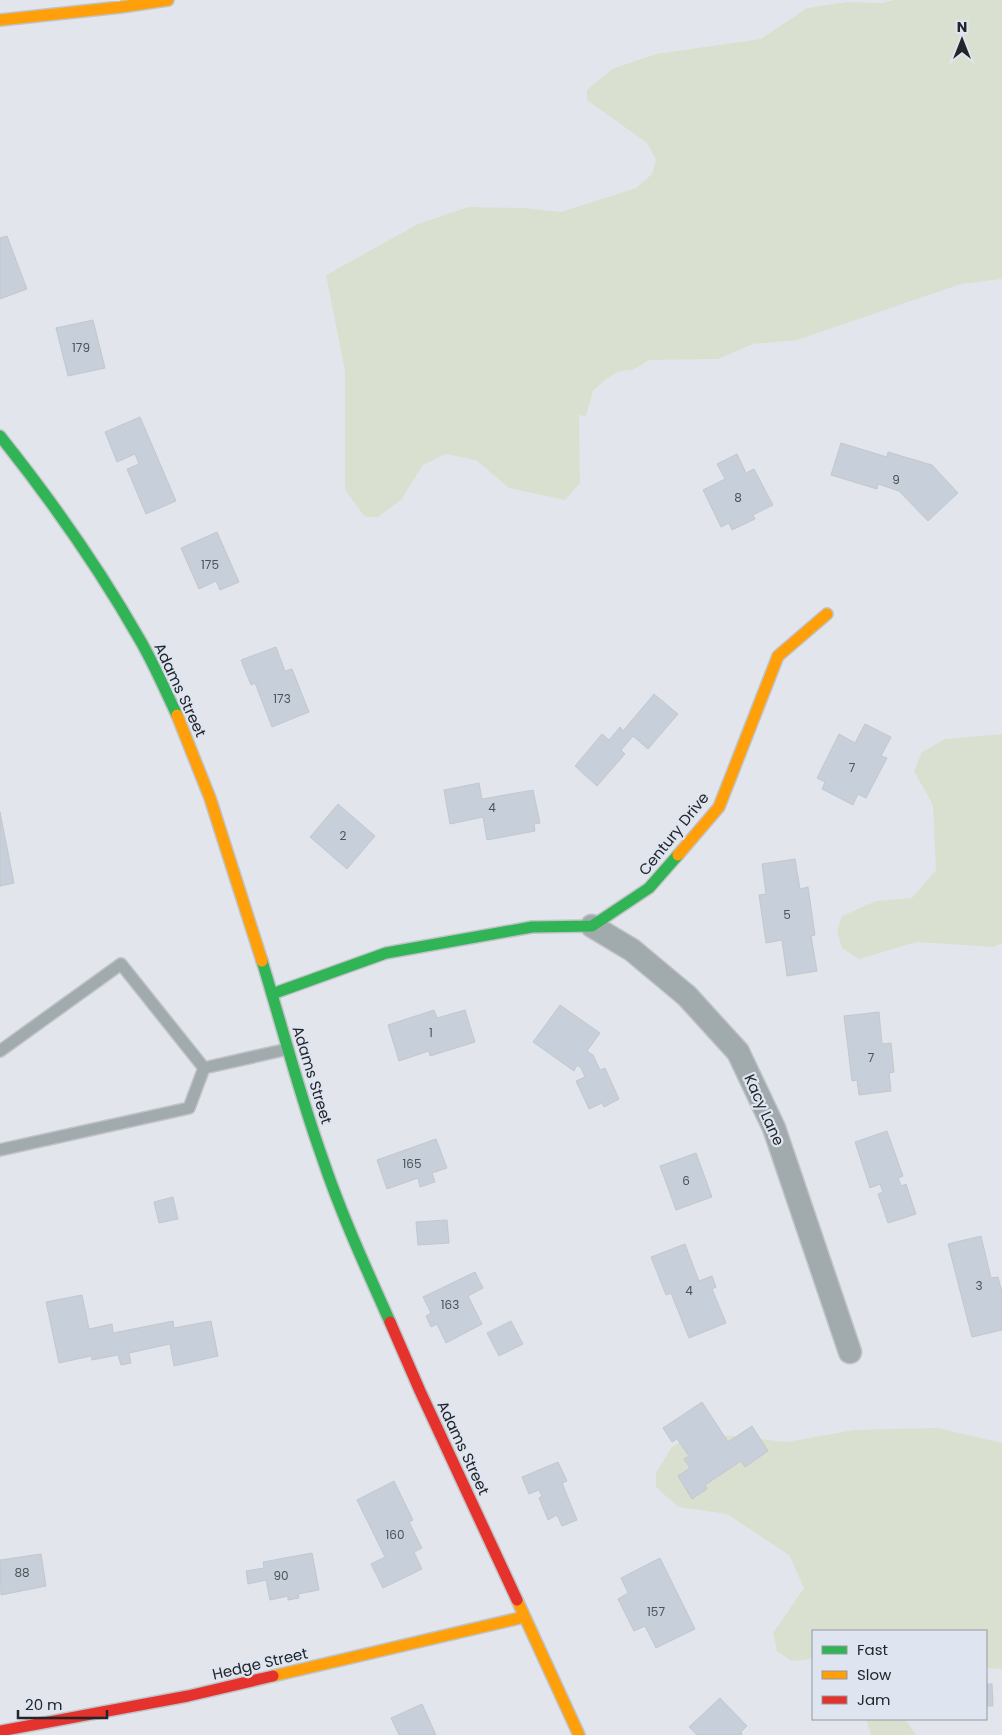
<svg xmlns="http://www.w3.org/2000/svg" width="1002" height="1735" viewBox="0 0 1002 1735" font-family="Poppins,sans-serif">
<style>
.green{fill:#dae0cf}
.building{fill:#c7cfda;stroke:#c4c7cb}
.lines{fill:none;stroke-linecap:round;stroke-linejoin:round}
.lane-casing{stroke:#c0c3c8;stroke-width:14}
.street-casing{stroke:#c0c3c8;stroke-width:25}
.fast-casing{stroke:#c0c3c8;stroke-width:14}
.slow-casing{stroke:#c0c3c8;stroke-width:14}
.jam-casing{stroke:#c0c3c8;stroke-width:14}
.lane{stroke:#a1aaac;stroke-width:11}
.street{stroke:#a1aaac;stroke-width:22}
.fast{stroke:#30b455;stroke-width:11}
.slow{stroke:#ff9f0a;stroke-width:11}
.jam{stroke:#e5322d;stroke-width:11}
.labels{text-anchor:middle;stroke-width:4.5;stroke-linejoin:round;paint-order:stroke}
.number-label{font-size:12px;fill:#4e5258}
.street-label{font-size:15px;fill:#222529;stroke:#dee5f0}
</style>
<rect width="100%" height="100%" fill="#e2e6ec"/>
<g class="green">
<path d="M894 0H1002V279L961 284 797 340 753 344 718 359 649 360 633 370 620 371 606 379 593 391 586 416 579 415 580 483 565 500 509 488 476 460 446 454 423 465 401 500 378 517H365L345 490V371L326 275 418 224 468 207 525 208 561 212 636 188 652 174 656 160 647 143 587 100V90L612 69 656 54 761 39 807 8 847 2 882 3Z"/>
<path d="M1002 734V943L994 947 917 942 859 959 842 948 837 931 842 916 876 901 912 898 936 870 933 805 914 771 922 752 945 739Z"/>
<path d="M938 1428 1002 1443V1669L986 1668V1631H813V1659L792 1661 777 1651 773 1633 804 1588 789 1555 727 1514 678 1507 656 1487V1473L671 1448 695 1432 787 1442 854 1430Z"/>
<path d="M866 1719H905L916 1735H871Z"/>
</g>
<g class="building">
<path d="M7 236 27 289 0 299V238Z"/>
<path d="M93 320 105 368 68 376 56 328Z"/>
<path d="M140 417 176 501 146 514 127 469 139 464 135 454 117 462 105 432Z"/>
<path d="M841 443 887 457 888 452 932 465 958 493 928 521 899 491 878 484 877 489 831 475Z"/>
<path d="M737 454 746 473 754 469 773 505 753 515 755 519 732 530 729 523 721 527 703 490 725 479 717 464Z"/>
<path d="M217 532 239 582 220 590 216 581 199 589 181 548Z"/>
<path d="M276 647 285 671 292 669 309 712 272 727 255 683 251 685 241 660Z"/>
<path d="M654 694 678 714 648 749 633 736 621 750 625 754 597 786 575 766 602 734 609 740 620 727 623 731Z"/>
<path d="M865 724 891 737 881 756 887 758 866 798 858 794 853 805 822 789 825 782 817 778 839 734 855 743Z"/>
<path d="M479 783 482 799 533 790 540 823 534 824 535 831 487 840 483 817 450 824 444 790Z"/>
<path d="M338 804 375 836 347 869 310 837Z"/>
<path d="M0 812 14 883 0 886Z"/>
<path d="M795 859 800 889 808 887 815 935 811 936 817 971 787 976 782 940 766 943 759 895 766 894 762 864Z"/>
<path d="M560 1005 600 1033 587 1051 593 1055 600 1070 605 1068 619 1099 604 1107 602 1103 589 1109 576 1081 585 1077 581 1068 577 1065 574 1071 533 1042Z"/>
<path d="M434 1010 437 1018 465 1010 475 1042 430 1056 429 1051 399 1061 388 1025Z"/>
<path d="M879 1012 882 1044 891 1043 894 1072 889 1073 891 1091 859 1095 857 1080 852 1081 844 1016Z"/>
<path d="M887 1131 903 1176 898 1178 901 1186 906 1184 916 1214 888 1223 878 1194 883 1192 880 1184 870 1188 855 1142Z"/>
<path d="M436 1139 447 1168 432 1173 435 1182 420 1187 418 1178 387 1189 377 1160Z"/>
<path d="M696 1153 712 1197 676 1210 660 1166Z"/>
<path d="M173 1197 178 1219 159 1223 154 1202Z"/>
<path d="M447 1220 449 1243 418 1245 416 1222Z"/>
<path d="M981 1236 991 1278 998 1277 1002 1293V1330L972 1337 948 1244Z"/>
<path d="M685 1244 699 1281 712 1276 716 1287 712 1289 726 1323 689 1338 671 1293 666 1295 651 1257Z"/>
<path d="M475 1272 483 1288 468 1296 482 1324 446 1343 437 1324 431 1327 426 1316 431 1313 423 1297Z"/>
<path d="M82 1295 89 1329 112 1324 113 1333 173 1321 174 1328 211 1321 218 1356 174 1366 170 1344 129 1353 131 1363 121 1365 118 1355 92 1360 91 1356 59 1363 46 1302Z"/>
<path d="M511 1321 523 1344 499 1356 487 1333Z"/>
<path d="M702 1402 728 1442 752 1426 768 1451 745 1467 741 1461 705 1485 707 1489 692 1499 678 1476 690 1468 684 1459 689 1456 677 1439 672 1442 663 1428Z"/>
<path d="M558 1462 567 1481 562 1483 577 1520 562 1526 557 1515 548 1520 539 1498 542 1496 539 1490 529 1494 522 1477Z"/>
<path d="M394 1481 413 1520 409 1522 422 1548 414 1552 422 1569 383 1588 371 1564 385 1557 357 1500Z"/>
<path d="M312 1553 319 1590 298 1594 299 1598 288 1600V1596L270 1600 266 1580 248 1584 246 1571 264 1568 263 1562Z"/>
<path d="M41 1554 46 1586 1 1595 0 1560Z"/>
<path d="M660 1558 695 1629 656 1648 645 1626 634 1631 618 1599 628 1593 621 1578Z"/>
<path d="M986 1684H992L993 1706H986Z"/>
<path d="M720 1698 747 1726 741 1732 742 1735H697L689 1727Z"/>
<path d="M422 1704 436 1735H399L391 1718Z"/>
</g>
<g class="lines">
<g class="lane-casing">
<g id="lane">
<path d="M0 1051 121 964 204 1068"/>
<path d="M204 1068 288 1049"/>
<path d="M0 1150 189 1108 204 1068"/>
</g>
</g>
<g class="street-casing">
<path id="street" d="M592 926 632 950 687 996 738 1052 774 1128 850 1352"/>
</g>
<g class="fast-casing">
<g id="fast">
<path d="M0 436C52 501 99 568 140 640 154 664 165 690 177 715"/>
<path d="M262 961C282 1026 299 1093 322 1157 341 1214 366 1268 390 1322"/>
<path d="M272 994 386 953 532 927 592 926 649 888 678 855"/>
</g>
</g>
<g class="slow-casing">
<g id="slow">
<path d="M0 20 121 7 168 0"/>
<path d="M177 715 210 798 262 961"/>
<path d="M678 855 719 807 778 656 827 614"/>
<path d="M517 1600 579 1735"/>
<path d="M273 1676 524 1617"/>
</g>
</g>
<g class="jam-casing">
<g id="jam">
<path d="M390 1322 420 1391 517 1600"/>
<path d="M0 1731 188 1696 273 1676"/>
</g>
</g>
<use href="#lane" class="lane"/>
<use href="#street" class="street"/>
<use href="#fast" class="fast"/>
<use href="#slow" class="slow"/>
<use href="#jam" class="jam"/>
</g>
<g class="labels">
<g class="number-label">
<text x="81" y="352">179</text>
<text x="896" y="484">9</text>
<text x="738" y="502">8</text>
<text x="210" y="569">175</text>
<text x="282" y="703">173</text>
<text x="852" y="772">7</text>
<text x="492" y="812">4</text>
<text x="343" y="840">2</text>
<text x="787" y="919">5</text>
<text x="431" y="1037">1</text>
<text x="871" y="1062">7</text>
<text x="412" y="1168">165</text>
<text x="686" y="1185">6</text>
<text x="979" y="1290">3</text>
<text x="689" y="1295">4</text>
<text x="450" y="1309">163</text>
<text x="395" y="1539">160</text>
<text x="22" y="1577">88</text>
<text x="281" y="1580">90</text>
<text x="656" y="1616">157</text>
</g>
<g class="street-label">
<text transform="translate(180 690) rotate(65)" y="5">Adams Street</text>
<text transform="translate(674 834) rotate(-51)" y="5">Century Drive</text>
<text transform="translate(312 1075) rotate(73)" y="5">Adams Street</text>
<text transform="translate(764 1110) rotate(66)" y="5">Kacy Lane</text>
<text transform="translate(463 1448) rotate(65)" y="5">Adams Street</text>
<text transform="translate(260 1664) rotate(-13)" y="5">Hedge Street</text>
</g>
</g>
<rect x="812" y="1630" width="175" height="90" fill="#dee5f0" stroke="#9398a0"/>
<rect x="822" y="1646" width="25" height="8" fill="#30b455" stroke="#9398a0"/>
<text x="857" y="1655" font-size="15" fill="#222529">Fast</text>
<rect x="822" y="1671" width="25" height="8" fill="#ff9f0a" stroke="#9398a0"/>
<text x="857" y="1680" font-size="15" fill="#222529">Slow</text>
<rect x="822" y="1696" width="25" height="8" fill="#e5322d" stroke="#9398a0"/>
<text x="857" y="1705" font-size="15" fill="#222529">Jam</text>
<g transform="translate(962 40)" stroke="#dee5f0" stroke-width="4" paint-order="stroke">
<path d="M0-4L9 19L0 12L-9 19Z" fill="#222529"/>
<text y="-8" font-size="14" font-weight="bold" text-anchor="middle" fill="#222529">N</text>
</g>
<path d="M18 1710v8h89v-8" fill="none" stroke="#222529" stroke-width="2.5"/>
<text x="25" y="1710" font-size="15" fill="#222529" stroke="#dee5f0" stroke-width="4" paint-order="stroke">20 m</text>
</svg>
